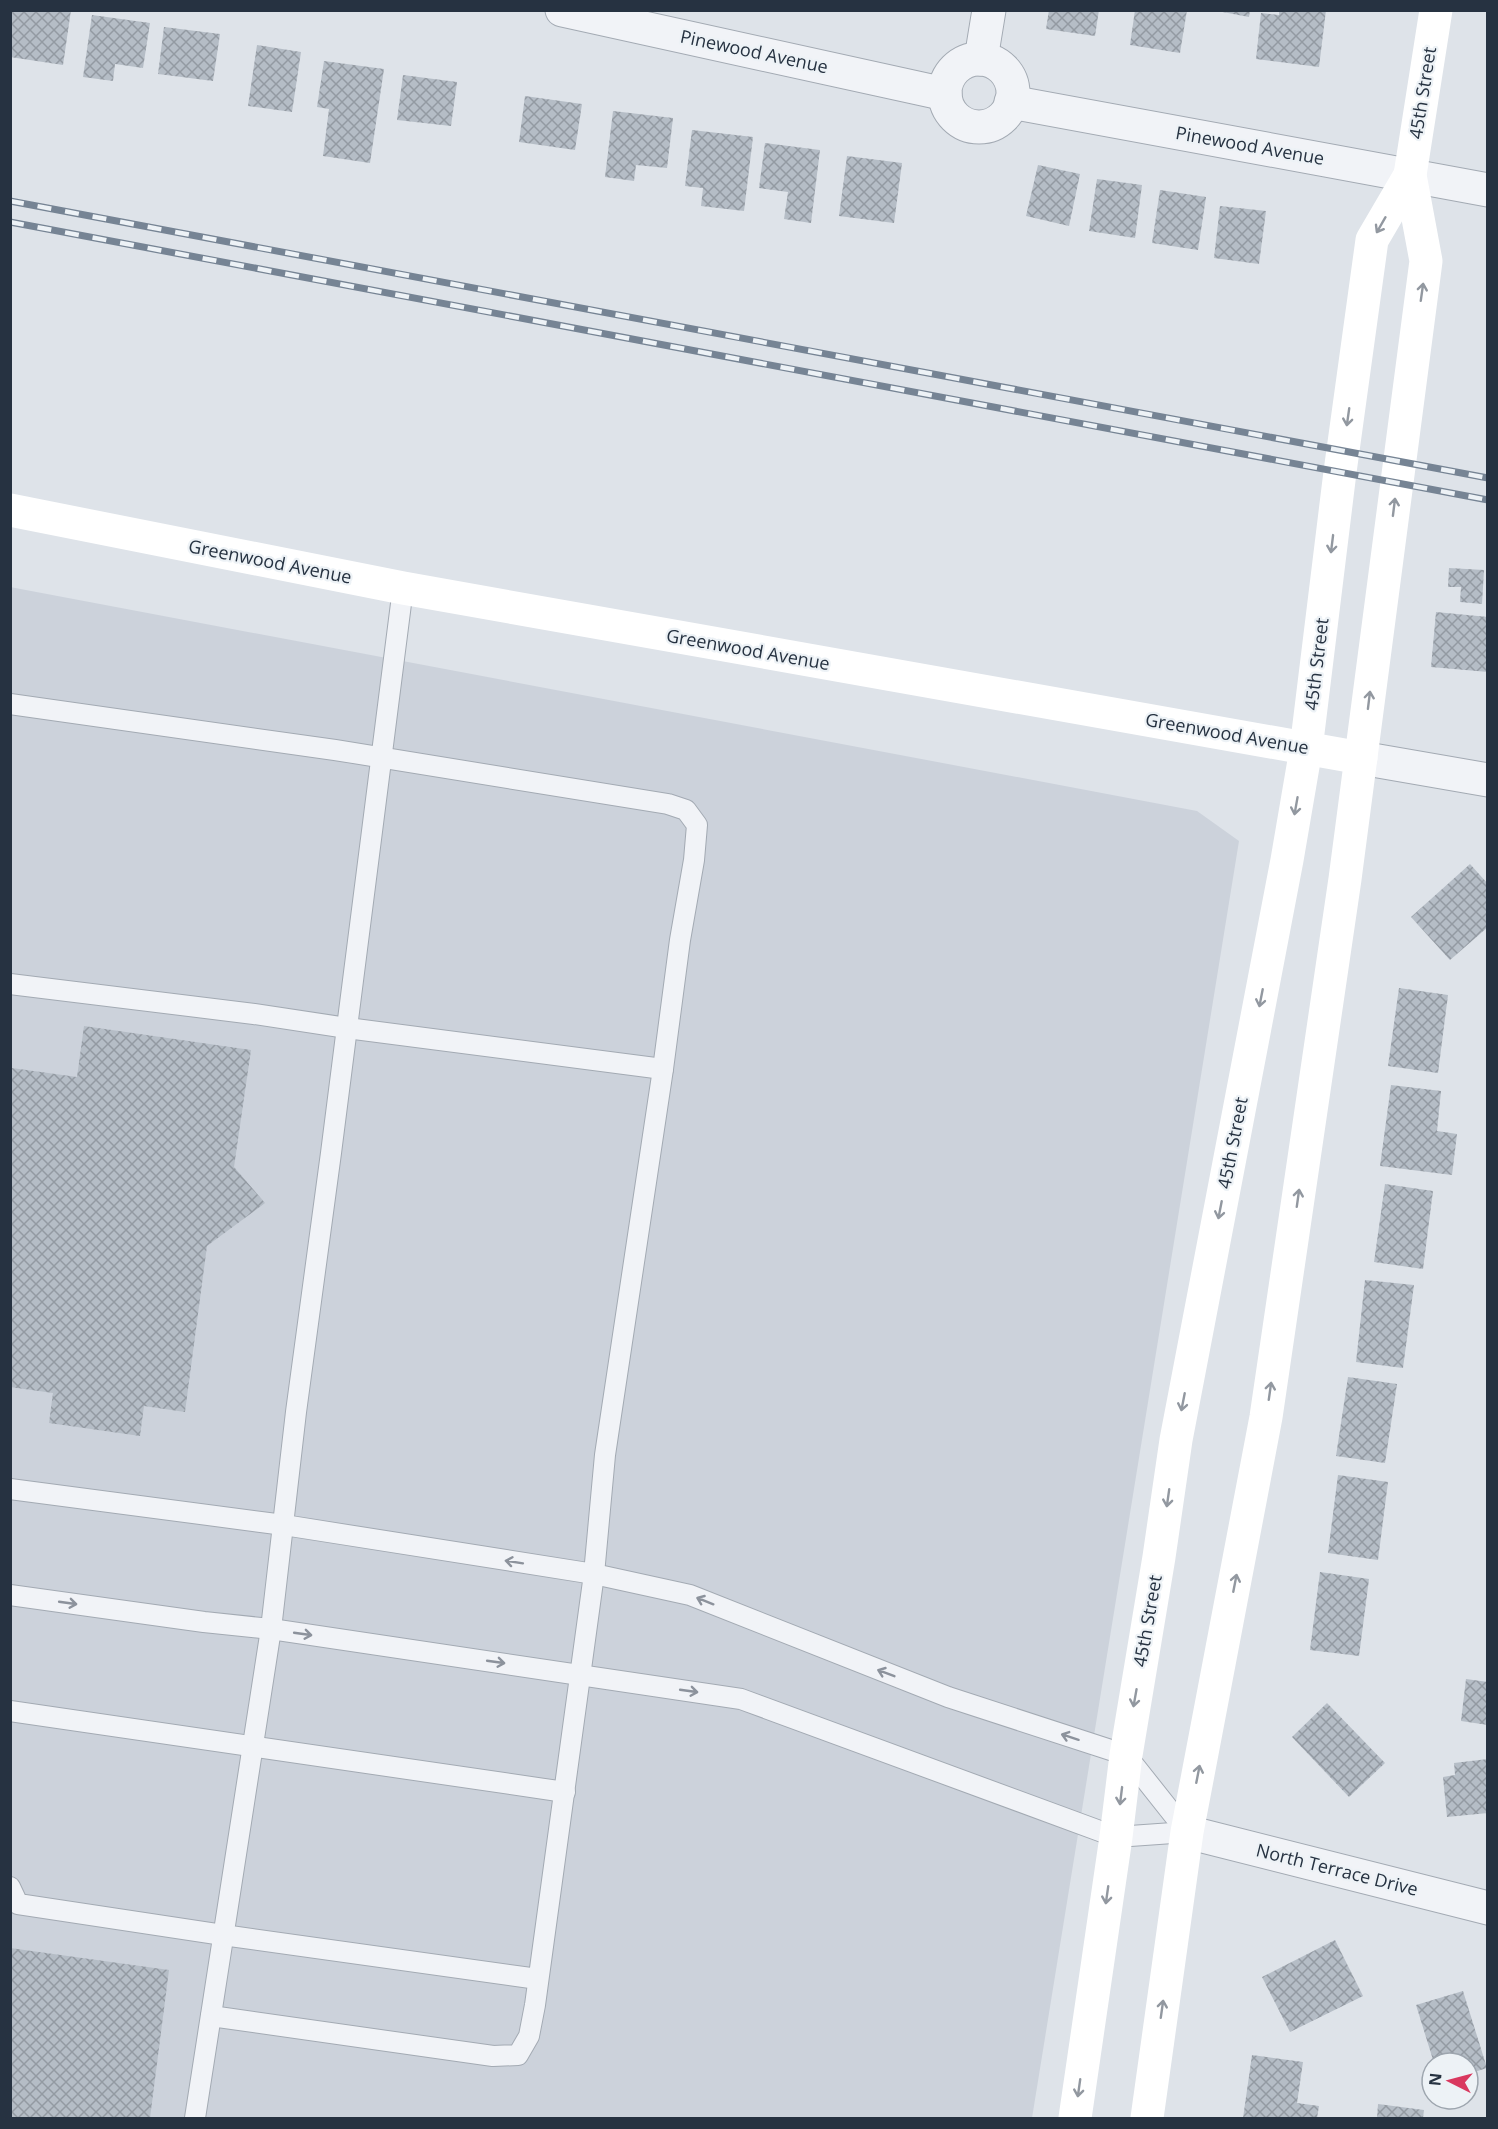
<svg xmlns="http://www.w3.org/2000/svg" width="1498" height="2129" viewBox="0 0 1498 2129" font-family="'Open Sans',sans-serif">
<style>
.built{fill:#ccd2db}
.building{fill:url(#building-cross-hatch)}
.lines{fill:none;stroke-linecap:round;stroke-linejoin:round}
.service-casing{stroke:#a3aab3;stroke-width:22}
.minor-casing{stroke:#a3aab3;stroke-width:35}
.tertiary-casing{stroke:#a3aab3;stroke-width:35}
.service{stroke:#f1f3f7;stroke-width:20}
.minor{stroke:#f1f3f7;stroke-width:33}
.tertiary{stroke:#f1f3f7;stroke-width:33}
.secondary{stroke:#fff;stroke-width:33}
.rail-casing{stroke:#768494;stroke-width:7}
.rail{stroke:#edf2f6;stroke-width:4.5;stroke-dasharray:14;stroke-linecap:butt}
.oneway{stroke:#9298a0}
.oneway2{stroke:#8c929c}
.labels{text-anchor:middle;stroke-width:4.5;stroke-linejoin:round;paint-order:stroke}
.street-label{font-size:18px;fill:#263241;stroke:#edf2f6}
</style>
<defs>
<pattern id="building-cross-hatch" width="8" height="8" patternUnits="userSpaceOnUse" patternTransform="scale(1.5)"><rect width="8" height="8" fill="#b5bdc6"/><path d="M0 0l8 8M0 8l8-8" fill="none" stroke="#939aa2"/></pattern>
</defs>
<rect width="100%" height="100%" fill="#dee3e9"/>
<path class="built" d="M10 587 1197 811 1239 841 1032 2118H11Z"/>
<g class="building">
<path d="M10 10H71L63 65 10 57Z"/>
<path d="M1049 10H1099L1095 36 1046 29Z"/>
<path d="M1135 10H1187L1180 53 1130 45Z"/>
<path d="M1212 10H1250L1249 17Z"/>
<path d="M1279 10H1326L1319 67 1256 59 1261 13 1279 15Z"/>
<path d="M92 15 150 23 143 68 115 64 113 81 83 77Z"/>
<path d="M164 27 220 34 213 81 158 74Z"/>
<path d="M257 45 301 52 292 112 248 106Z"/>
<path d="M324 61 384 69 370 163 323 156 329 109 317 107Z"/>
<path d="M403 75 457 82 451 126 397 120Z"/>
<path d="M525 96 582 104 575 150 519 142Z"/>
<path d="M613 111 673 118 667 168 636 165 634 181 605 177Z"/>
<path d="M692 130 753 137 744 211 701 206 703 188 685 186Z"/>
<path d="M765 143 820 150 811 223 784 219 788 192 759 188Z"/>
<path d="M847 156 902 163 894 223 839 216Z"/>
<path d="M1038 165 1080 174 1069 226 1026 216Z"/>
<path d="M1097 179 1142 185 1135 238 1089 231Z"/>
<path d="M1160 190 1206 197 1198 250 1152 243Z"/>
<path d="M1220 206 1266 211 1259 264 1214 258Z"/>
<path d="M1449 568 1484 570 1482 604 1460 602 1461 587H1448Z"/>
<path d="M1436 612 1488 617V672L1431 667Z"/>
<path d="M1470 864 1488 884V927L1450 960 1411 917Z"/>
<path d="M1399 988 1448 995 1438 1073 1388 1066Z"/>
<path d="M84 1026 251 1050 234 1167 265 1203 207 1246 185 1412 144 1406 140 1436 49 1423 53 1393 10 1387V1082L12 1068 77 1077Z"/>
<path d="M1391 1085 1441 1091 1437 1131 1457 1134 1452 1175 1380 1166Z"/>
<path d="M1385 1184 1433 1191 1423 1269 1374 1262Z"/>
<path d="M1365 1280 1414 1285 1403 1368 1356 1362Z"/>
<path d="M1348 1377 1397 1384 1385 1463 1336 1456Z"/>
<path d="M1338 1475 1388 1482 1378 1560 1328 1553Z"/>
<path d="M1320 1572 1369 1579 1359 1656 1310 1650Z"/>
<path d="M1466 1679 1488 1682V1725L1461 1721Z"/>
<path d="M1327 1703 1385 1763 1349 1797 1292 1737Z"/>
<path d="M1488 1759V1813L1447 1817 1443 1777 1455 1775 1454 1763Z"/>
<path d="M1335 1940 1363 1996 1290 2032 1262 1977Z"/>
<path d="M10 1948 169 1970 150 2118H10Z"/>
<path d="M1463 1991 1487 2068 1468 2074V2063H1434L1416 2005Z"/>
<path d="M1252 2055 1303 2062 1297 2103 1319 2106 1317 2118H1243Z"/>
<path d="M1378 2104 1424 2110 1423 2118H1377Z"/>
</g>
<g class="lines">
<g class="service-casing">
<g id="service">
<path d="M10 704 335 750 668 804 686 810 697 825 694 860 680 940 663 1069 605 1455 594 1574 535 2005 529 2036 518 2055 493 2056 211 2016"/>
<path d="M10 984 254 1014 347 1028 663 1069"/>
<path d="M10 1489 284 1525 594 1574 690 1595 948 1697 1126 1755 1187 1832"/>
<path d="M10 1595 204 1622 271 1629 741 1699 1116 1837 1187 1832"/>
<path d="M10 1711 565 1792"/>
<path d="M10 1887 18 1904 223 1935 538 1979"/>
<path d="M195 2118 271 1629 296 1412 331 1153 403 588"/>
</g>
</g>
<g class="minor-casing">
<g id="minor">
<path d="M562 10 945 94"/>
<path d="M981 59 989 10"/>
<circle cx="979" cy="93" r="34"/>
<path d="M1011 102 1488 190"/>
<path d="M1187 1832 1488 1908"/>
</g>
</g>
<g class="tertiary-casing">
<path id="tertiary" d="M1361 758 1488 780"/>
</g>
<use href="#service" class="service"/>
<use href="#minor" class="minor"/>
<use href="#tertiary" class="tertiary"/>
<g class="secondary">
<path d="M10 510 403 588 1361 758"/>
<path d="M1075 2118 1116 1837 1126 1755 1159 1557 1176 1440 1287 860 1306 749 1340 472 1372 240 1410 175"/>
<path d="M1147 2118 1187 1832 1266 1417 1345 879 1426 261 1410 175 1436 10"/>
</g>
<g class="rail-casing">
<g id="rail">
<path d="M10 201 1488 478"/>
<path d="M10 222 1488 500"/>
</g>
</g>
<use href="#rail" class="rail"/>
</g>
<defs><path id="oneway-shaft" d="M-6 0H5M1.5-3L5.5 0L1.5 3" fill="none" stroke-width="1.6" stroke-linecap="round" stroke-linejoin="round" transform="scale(1.5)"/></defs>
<g class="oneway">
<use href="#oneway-shaft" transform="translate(1381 225) rotate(120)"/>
<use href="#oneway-shaft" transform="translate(1422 292) rotate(-82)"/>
<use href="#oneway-shaft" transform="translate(1348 417) rotate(98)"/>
<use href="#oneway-shaft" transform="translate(1394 507) rotate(-83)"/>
<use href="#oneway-shaft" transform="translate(1332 544) rotate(97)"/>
<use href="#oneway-shaft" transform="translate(1369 700) rotate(-83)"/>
<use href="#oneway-shaft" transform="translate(1296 806) rotate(100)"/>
<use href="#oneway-shaft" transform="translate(1261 998) rotate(101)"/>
<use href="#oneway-shaft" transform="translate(1298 1198) rotate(-82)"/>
<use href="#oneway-shaft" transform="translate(1220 1210) rotate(101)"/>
<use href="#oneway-shaft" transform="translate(1270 1391) rotate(-82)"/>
<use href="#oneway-shaft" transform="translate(1183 1402) rotate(101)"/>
<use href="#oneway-shaft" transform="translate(1168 1498) rotate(98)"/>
<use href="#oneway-shaft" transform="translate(1235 1583) rotate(-79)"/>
<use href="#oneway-shaft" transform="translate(1135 1698) rotate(100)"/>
<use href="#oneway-shaft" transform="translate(1198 1774) rotate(-79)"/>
<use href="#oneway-shaft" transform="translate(1121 1796) rotate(97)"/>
<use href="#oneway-shaft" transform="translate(1107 1895) rotate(98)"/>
<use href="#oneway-shaft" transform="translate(1162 2009) rotate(-82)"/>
<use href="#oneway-shaft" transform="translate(1079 2088) rotate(98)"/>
</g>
<g class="oneway2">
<use href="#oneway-shaft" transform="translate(514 1562) rotate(-171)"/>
<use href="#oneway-shaft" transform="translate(705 1601) rotate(-158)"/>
<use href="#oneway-shaft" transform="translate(68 1603) rotate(8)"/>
<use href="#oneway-shaft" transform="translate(303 1634) rotate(8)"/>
<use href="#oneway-shaft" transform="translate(496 1662) rotate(8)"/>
<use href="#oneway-shaft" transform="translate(886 1673) rotate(-159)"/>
<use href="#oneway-shaft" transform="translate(689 1691) rotate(8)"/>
<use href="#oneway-shaft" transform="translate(1070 1737) rotate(-162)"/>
</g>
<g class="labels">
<g class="street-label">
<text transform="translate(754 52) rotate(12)" y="6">Pinewood Avenue</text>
<text transform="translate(1423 93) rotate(-81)" y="6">45th Street</text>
<text transform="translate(1250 146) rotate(10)" y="6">Pinewood Avenue</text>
<text transform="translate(270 562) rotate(11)" y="6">Greenwood Avenue</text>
<text transform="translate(748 650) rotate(10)" y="6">Greenwood Avenue</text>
<text transform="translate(1317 664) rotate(-83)" y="6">45th Street</text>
<text transform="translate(1227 734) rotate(10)" y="6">Greenwood Avenue</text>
<text transform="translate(1233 1143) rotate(-79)" y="6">45th Street</text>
<text transform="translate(1148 1621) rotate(-80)" y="6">45th Street</text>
<text transform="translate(1337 1870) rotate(14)" y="6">North Terrace Drive</text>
</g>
</g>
<rect width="1498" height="2129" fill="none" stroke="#263241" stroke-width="24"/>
<g transform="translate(1450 2081) rotate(276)"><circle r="28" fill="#edf2f6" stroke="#9da5ae" stroke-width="1.5"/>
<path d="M0-4.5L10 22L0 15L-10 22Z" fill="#d9385f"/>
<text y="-9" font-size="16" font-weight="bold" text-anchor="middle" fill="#263241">N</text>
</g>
</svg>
